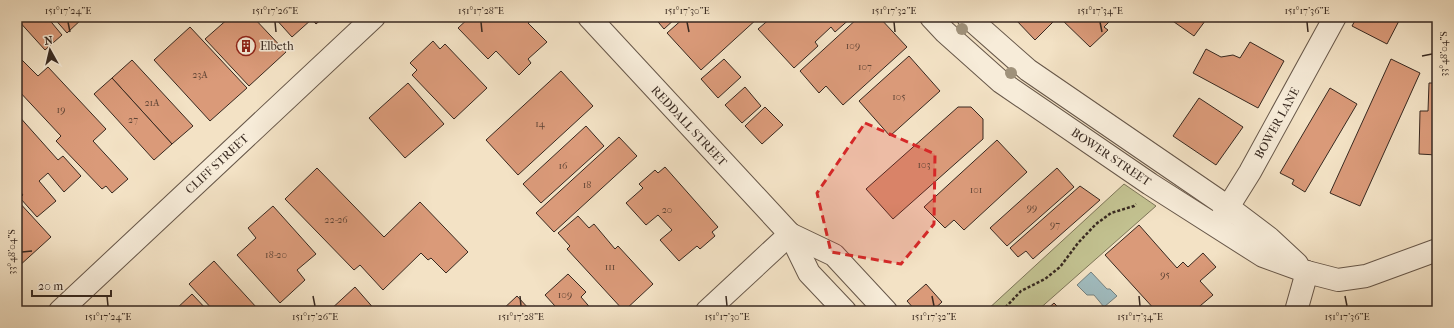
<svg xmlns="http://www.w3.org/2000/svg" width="1454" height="328" viewBox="0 0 1454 328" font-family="'IM FELL French Canon',serif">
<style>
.green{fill:#c2c190;stroke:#7d7558}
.water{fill:#a0bbbe;stroke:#76817f}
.building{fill:#da9a79;stroke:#382920}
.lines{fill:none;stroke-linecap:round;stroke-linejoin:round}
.street-casing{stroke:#675749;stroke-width:24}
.path{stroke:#382920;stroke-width:2.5;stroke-dasharray:3 2;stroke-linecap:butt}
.street{stroke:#f7ecd9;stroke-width:22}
.tree{fill:#9f917a}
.marked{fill:#d62828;fill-opacity:0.2;stroke:#d62828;stroke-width:3;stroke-dasharray:8 5;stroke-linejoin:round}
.ticks{fill:none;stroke:#382920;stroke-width:1.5}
.labels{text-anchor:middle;stroke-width:3;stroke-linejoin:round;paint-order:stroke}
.number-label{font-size:10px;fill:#604536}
.poi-label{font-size:12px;fill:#382920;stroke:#f7ecd9;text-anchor:start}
.street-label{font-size:12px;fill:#382920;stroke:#f7ecd9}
.neatline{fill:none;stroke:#382920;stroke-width:1.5}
.ticks-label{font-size:10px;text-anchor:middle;fill:#382920}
</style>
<rect width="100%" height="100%" fill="#f3e2c5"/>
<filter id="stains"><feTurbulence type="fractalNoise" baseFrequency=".005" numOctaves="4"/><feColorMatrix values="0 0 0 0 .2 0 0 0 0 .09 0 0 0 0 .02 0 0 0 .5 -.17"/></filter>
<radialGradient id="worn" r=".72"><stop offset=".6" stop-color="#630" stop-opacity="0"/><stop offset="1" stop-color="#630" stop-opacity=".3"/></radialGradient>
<path class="green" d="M1124 184 1156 206 1037 311H986Z"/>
<path class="water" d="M1091 272 1107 289H1110L1117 296 1104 307 1094 295H1087L1077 285Z"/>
<g class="building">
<path d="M17 17H47L62 35 45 50 17 19Z"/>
<path d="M53 17H84L67 33Z"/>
<path d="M230 17H253L286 52 249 86 205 39Z"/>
<path d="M274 17H324L316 24 312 19 292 37Z"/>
<path d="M470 17H530L532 20 528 23 547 42 528 59 531 63 519 75 496 51 488 59 458 28Z"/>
<path d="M654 17H677L664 29Z"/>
<path d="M685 17H757L758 18 701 70 667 33Z"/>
<path d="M772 17H852L835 32 831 27 815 42 818 46 794 68 758 29Z"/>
<path d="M859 17H879L907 47 843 105 826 86 819 93 800 71Z"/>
<path d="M1019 17H1058L1035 40 1016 20Z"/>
<path d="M1059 17H1114L1104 27 1108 30 1090 47Z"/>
<path d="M1167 17H1208L1194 36Z"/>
<path d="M1357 17H1401L1387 44 1352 26Z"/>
<path d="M190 27 247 88 210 121 154 60Z"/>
<path d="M433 41 440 49 445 44 487 88 454 119 412 75 417 70 410 63Z"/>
<path d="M1250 42 1284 61 1258 108 1193 73 1206 49 1221 57 1233 55 1240 58Z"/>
<path d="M909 56 940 91 890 136 859 101Z"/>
<path d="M21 59 38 76 48 67 106 129 93 141 128 179 112 193 106 186 102 189 56 141 61 136 17 89V63Z"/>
<path d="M724 59 741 77 718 98 701 79Z"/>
<path d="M1391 59 1420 73 1360 206 1330 193Z"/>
<path d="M132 60 193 126 172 144 112 78Z"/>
<path d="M561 71 593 106 518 175 486 140Z"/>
<path d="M112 78 172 144 154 160 94 94Z"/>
<path d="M408 83 444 124 405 158 369 118Z"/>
<path d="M1429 83H1437V155L1419 154 1420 111H1428Z"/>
<path d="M745 87 761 106 742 123 725 105Z"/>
<path d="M1330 88 1357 104 1305 192 1292 184 1294 180 1280 173Z"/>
<path d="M1199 98 1243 127 1216 165 1173 136Z"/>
<path d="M765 107 783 125 762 144 745 126Z"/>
<path d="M958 107H971L983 119V139L893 219 866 189Z"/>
<path d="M17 114 58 160 63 156 81 176 64 192 48 173 39 181 56 201 37 217 20 198 23 195 17 188Z"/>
<path d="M586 126 604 146 541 203 523 184Z"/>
<path d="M619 137 637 156 554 232 536 213Z"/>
<path d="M997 140 1027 172 964 230 954 220 945 228 924 207Z"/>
<path d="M665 167 718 227 712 232 715 236 700 249 697 246 679 261 660 240 672 230 658 215 646 225 626 203 643 188 639 184 655 170 658 173Z"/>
<path d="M317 168 384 237 420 202 468 252 446 273 431 258 428 260 421 253 383 290 360 265 354 270 285 199Z"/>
<path d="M1057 168 1074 187 1007 246 990 228Z"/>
<path d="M1080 186 1100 200 1033 259 1026 251 1018 257 1010 248Z"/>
<path d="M17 200 51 237 18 267 17 266Z"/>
<path d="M273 206 316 254 297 270 305 280 280 303 237 255 256 238 248 228Z"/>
<path d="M578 216 589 228 594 224 615 249 618 246 653 284 624 311 567 249 570 246 558 233Z"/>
<path d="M1139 225 1177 268 1183 262 1188 267 1203 253 1216 267 1200 281 1213 295 1194 311H1156L1105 255Z"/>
<path d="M214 261 257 308 254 311H214L189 284Z"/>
<path d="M568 274 586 292 581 297 593 311H549L555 306 545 295Z"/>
<path d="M926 284 942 302 932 311H916L907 301Z"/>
<path d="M355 287 376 311H329Z"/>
<path d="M192 294 208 311H174Z"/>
<path d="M517 296 531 311H501Z"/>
<path d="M1054 303 1062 311H1045Z"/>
</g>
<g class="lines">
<g class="street-casing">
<g id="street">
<path d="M589 17 790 234 809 273 845 311"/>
<path d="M931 17 945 32 1001 82 1150 184 1263 256 1307 272 1338 280 1366 276 1437 250"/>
<path d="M968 17 1028 70 1228 207 1269 238 1297 264"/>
<path d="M1220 220 1250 172 1335 17"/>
<path d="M790 234 834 255 886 311"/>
<path d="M60 311 374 17"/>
<path d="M707 311 790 234"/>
<path d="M1296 311 1307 272"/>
</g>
</g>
<path class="path" d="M1002 311 1021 291 1045 279 1060 267 1078 243 1096 224 1111 213 1134 206 1136 204"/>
<use href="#street" class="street"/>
</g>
<g class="tree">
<circle cx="962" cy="29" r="6"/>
<circle cx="1011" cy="73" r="6"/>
</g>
<path class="marked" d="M865 123 935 154 934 224 901 264 831 252 817 193Z"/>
<path class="ticks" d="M68 22 70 32M275 22 276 32M481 22 482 32M687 22 689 32M894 22 895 32M1100 22 1102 32M1307 22 1308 32M1422 56 1432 54M22 252 32 251M107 296 108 306M313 296 315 306M520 296 521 306M726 296 727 306M932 296 934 306M1139 296 1140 306M1345 296 1347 306"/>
<defs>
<g id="building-ring" transform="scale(1)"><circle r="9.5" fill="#f7ecd9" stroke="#8f2418" stroke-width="1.5"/><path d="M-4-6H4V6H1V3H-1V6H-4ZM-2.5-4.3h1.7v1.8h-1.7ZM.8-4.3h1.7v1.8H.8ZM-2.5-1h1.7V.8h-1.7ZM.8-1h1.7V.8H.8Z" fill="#8f2418"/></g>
</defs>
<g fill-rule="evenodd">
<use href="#building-ring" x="246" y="46"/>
</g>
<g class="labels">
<g class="number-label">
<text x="853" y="49">109</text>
<text x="865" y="70">107</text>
<text x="200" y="78">23A</text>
<text x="899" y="100">105</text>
<text x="152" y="106">21A</text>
<text x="61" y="113">19</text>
<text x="133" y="123">27</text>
<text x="540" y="127">14</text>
<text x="924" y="168">103</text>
<text x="563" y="169">16</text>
<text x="587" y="188">18</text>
<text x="976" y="193">101</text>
<text x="1032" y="211">99</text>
<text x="667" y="213">20</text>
<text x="336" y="223">22-26</text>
<text x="1055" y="228">97</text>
<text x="276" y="258">18-20</text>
<text x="610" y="270">111</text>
<text x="1165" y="278">95</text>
<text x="565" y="298">109</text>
</g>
<g class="poi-label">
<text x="260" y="50">Elbeth</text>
</g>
<g class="street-label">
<text transform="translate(1277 123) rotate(-61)" y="4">BOWER LANE</text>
<text transform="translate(689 126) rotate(47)" y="4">REDDALL STREET</text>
<text transform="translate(1111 157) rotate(34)" y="4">BOWER STREET</text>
<text transform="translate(217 164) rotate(-43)" y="4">CLIFF STREET</text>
</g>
</g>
<rect width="1454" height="328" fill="none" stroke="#f3e2c5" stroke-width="44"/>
<g transform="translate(50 50) rotate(352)" stroke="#f7ecd9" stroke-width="3" paint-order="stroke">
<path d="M0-3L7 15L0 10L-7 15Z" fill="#382920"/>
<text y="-6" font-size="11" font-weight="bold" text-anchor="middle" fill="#382920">N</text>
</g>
<path d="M32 290v6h79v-6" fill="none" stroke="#382920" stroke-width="2"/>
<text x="38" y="290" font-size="12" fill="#382920" stroke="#f7ecd9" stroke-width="3" paint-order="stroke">20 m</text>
<rect x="22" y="22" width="1410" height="284" class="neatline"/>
<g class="ticks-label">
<text x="68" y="14">151°17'24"E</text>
<text x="275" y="14">151°17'26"E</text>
<text x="481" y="14">151°17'28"E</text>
<text x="687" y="14">151°17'30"E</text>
<text x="894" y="14">151°17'32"E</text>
<text x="1100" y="14">151°17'34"E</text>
<text x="1307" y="14">151°17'36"E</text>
<text transform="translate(1443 54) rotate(-90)" y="4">33°48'04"S</text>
<text transform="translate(11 252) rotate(-90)" y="4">33°48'04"S</text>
<text x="108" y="320">151°17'24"E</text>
<text x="315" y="320">151°17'26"E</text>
<text x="521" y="320">151°17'28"E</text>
<text x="727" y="320">151°17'30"E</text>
<text x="934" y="320">151°17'32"E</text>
<text x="1140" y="320">151°17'34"E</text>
<text x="1347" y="320">151°17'36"E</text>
</g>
<rect width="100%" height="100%" filter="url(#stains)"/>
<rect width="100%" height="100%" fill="url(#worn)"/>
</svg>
